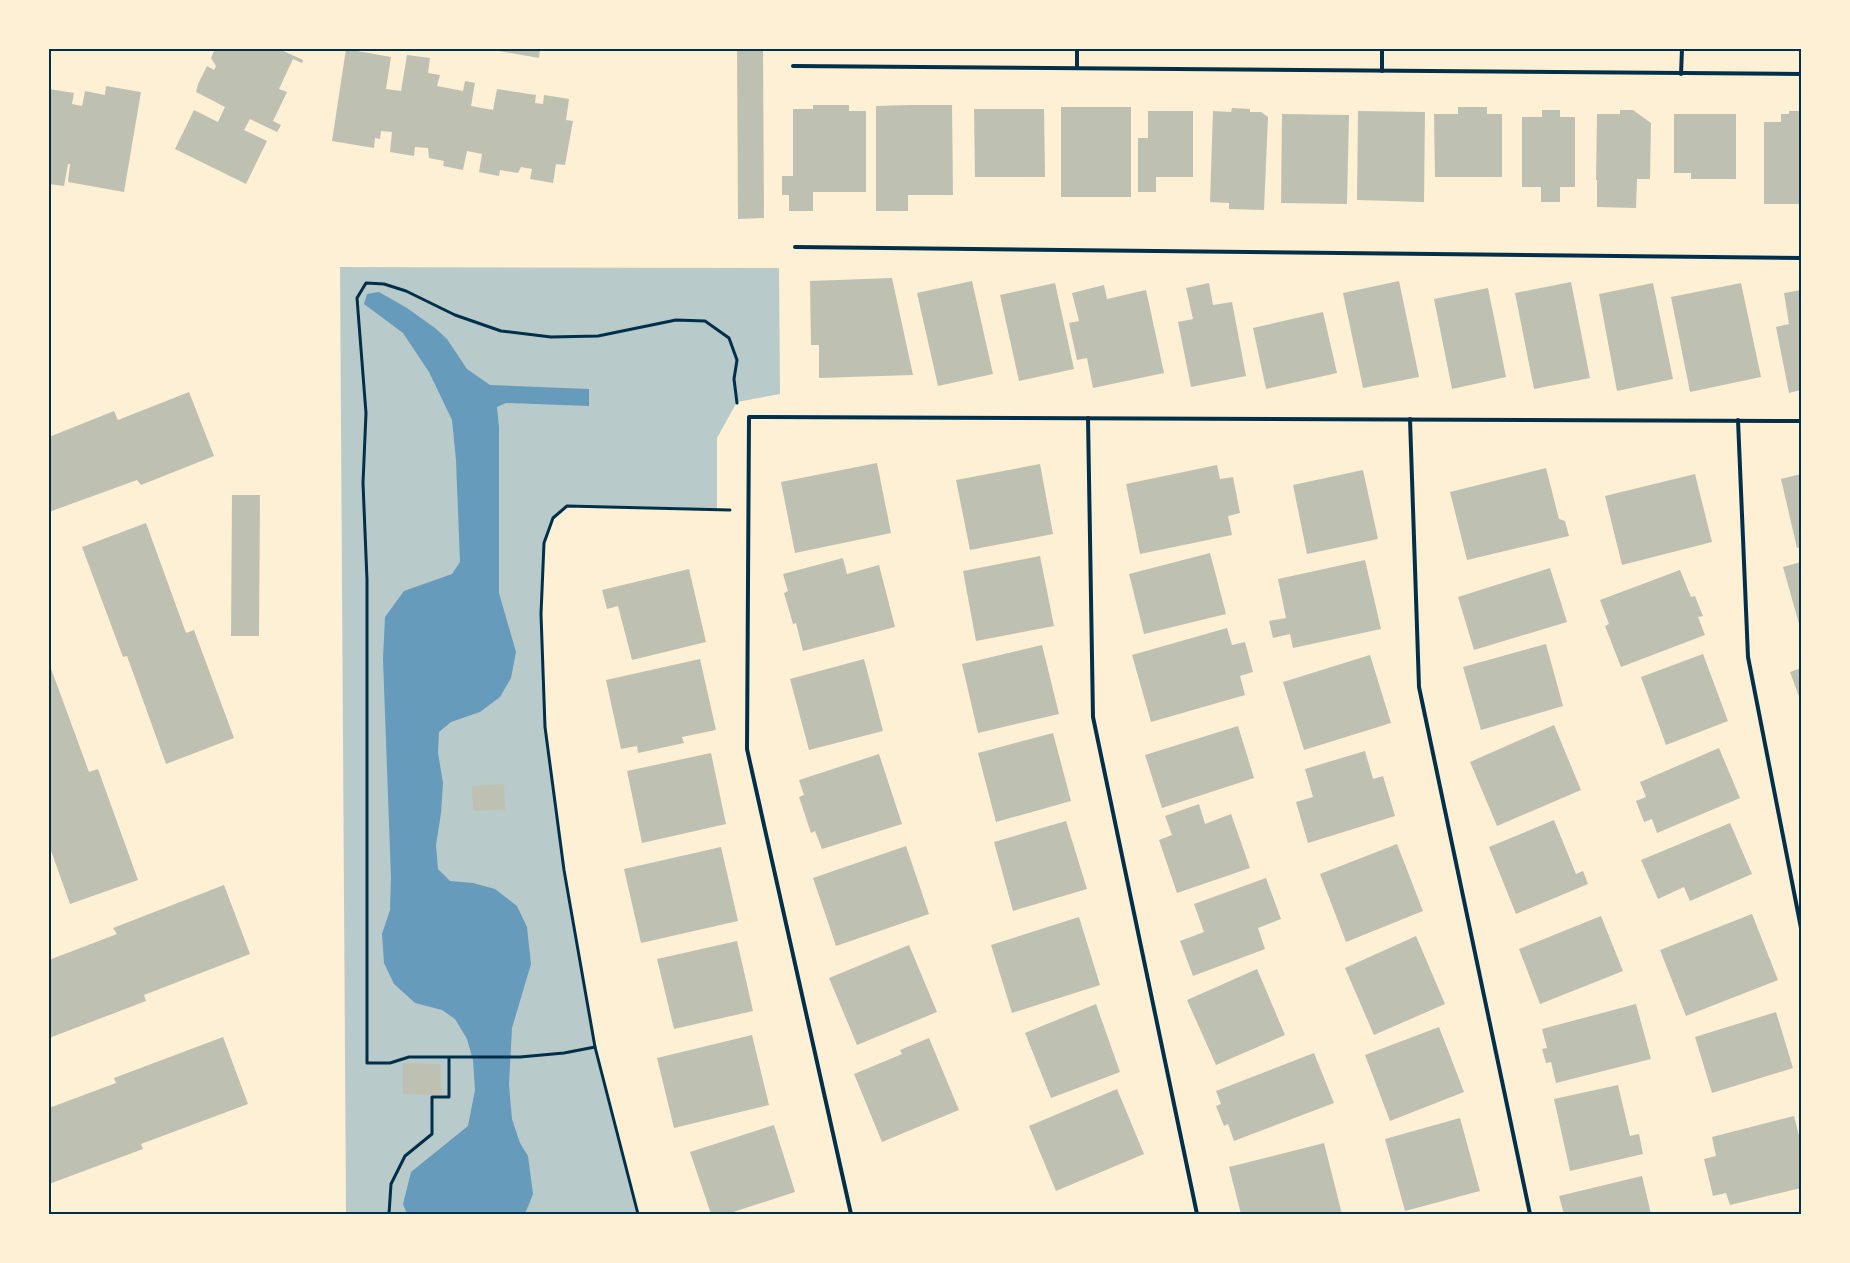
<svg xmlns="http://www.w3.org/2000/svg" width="1850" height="1263" viewBox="0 0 1850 1263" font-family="'Exo 2',sans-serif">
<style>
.green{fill:#b9caca}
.water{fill:#669bbc}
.building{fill:#bec0b2}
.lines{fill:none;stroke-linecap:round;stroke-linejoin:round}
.path{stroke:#003049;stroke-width:3}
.service{stroke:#003049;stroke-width:4}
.neatline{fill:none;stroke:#003049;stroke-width:2}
</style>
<rect width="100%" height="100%" fill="#fdf0d5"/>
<path class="green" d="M340 267 779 268 780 394 737 402 717 438V509L567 506 553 518 544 543 541 614 547 740 564 870 595 1047 638 1214H346Z"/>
<path class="water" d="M379 292 407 308 435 328 447 339 467 369 490 385 589 389V406L506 403 497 407 499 427V593L516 652 511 678 500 697 480 712 451 722 439 732 438 753 443 783 441 813 436 845 438 869 450 881 473 883 495 889 517 906 527 927 531 964 512 1028 509 1085 512 1119 520 1143 528 1156 533 1194 525 1214H407L403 1204 411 1172 468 1126 475 1090 473 1060 467 1039 455 1019 442 1010 415 1003 394 984 384 963 382 934 390 910 391 878 383 659 385 617 404 591 452 574 460 562 456 460 452 420 429 372 403 333 364 304 367 294Z"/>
<g class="building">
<path d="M215 49H279L303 60 302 63 293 59 279 89 287 92 273 121 281 125 277 132 250 119 244 130 267 141 246 184 175 149 194 110 218 122 225 107 196 92 198 84 207 66 214 70 216 66 211 58Z"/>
<path d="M346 49 391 57 386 89 401 91 407 55 430 58 428 73 440 75 437 86 463 91 465 81 475 83 471 106 493 110 497 89 536 95 535 103 543 104 544 95 569 99 566 120 573 121 565 165 556 164 553 183 530 179 532 169 521 167 518 173 500 170 499 176 479 172 482 154 467 151 463 170 443 166 444 161 429 158 428 148 415 147 414 156 390 152 392 132 381 131 380 139 375 138 374 148 332 141Z"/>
<path d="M488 49H540L539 58Z"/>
<path d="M737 49H763L764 218 738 219Z"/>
<path d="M106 86 141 92 124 192 68 182 70 164H68L64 186 49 184V89L74 93 72 104 82 106 85 91 105 95Z"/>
<path d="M813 105H849V111H866V192H813V211H789V195H782V176H793V109H813Z"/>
<path d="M908 105H952L953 195H908V211H876V106Z"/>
<rect x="1061" y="107" width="70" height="90"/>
<path d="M1458 107H1487V114H1502V177H1435L1434 114H1458Z"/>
<path d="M1232 108 1250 109V112H1261L1268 117 1264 210 1229 209V203L1210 202 1213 111 1231 112Z"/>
<path d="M974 109H1044L1045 177H975Z"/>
<path d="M1542 110H1560V117H1575V187H1560V202H1541V187H1522V117H1542Z"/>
<path d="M1620 110H1633L1651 123 1650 179H1637L1636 208 1597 207V180H1596L1597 114H1620Z"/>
<path d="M1148 111H1193V177H1156V192H1138V138H1148Z"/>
<path d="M1358 111 1425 112 1424 202 1357 200Z"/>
<path d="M1789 111H1799V115H1801V204H1764V122H1781V114H1789Z"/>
<path d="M1282 114 1349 115 1347 204 1281 203Z"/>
<path d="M1674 114H1736V179H1691V173H1674Z"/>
<path d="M892 278 913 375 819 378V345H811L810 281Z"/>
<path d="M972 281 993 374 938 386 917 293Z"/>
<path d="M1399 281 1419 377 1363 388 1343 293Z"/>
<path d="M1571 282 1590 378 1534 389 1515 293Z"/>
<path d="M1055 283 1074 369 1019 381 1000 295Z"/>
<path d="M1209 283 1213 305 1232 302 1246 376 1191 387 1178 322 1193 319 1186 288Z"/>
<path d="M1653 283 1673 379 1617 391 1599 294Z"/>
<path d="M1741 283 1761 377 1690 392 1671 297Z"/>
<path d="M1104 285 1107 299 1146 290 1164 373 1093 388 1087 358 1077 360 1069 323 1079 321 1072 293Z"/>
<path d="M1488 288 1506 377 1452 389 1434 299Z"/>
<path d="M1801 290V390L1789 393 1776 327 1789 324 1784 293Z"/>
<path d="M1323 312 1337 373 1266 389 1253 328Z"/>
<path d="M189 392 214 456 141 485 137 480 49 512V437L114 411 118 420Z"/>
<path d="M877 463 891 533 795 553 781 482Z"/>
<path d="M1040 464 1053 534 970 550 956 480Z"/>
<path d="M1217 465 1220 479 1233 477 1240 513 1228 516 1232 535 1140 554 1126 484Z"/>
<path d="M1546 468 1559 519 1565 521 1569 536 1467 560 1450 492Z"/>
<path d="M1363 470 1378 539 1307 554 1293 485Z"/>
<path d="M1695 474 1712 542 1622 565 1605 496Z"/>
<path d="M1801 474V547L1797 548 1781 479Z"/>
<path d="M232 495H260L259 636H231Z"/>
<path d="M146 523 186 633 194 630 234 738 166 764 127 656 123 657 82 547Z"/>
<path d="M1210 553 1226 614 1144 634 1129 574Z"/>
<path d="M1040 556 1054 626 976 641 963 571Z"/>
<path d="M843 558 847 574 879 565 895 627 803 651 796 623 793 624 784 593 788 591 783 574Z"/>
<path d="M1365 560 1381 629 1293 648 1290 634 1273 638 1269 621 1286 618 1278 579Z"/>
<path d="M1801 562V631L1783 567Z"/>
<path d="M1550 568 1567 622 1474 650 1458 597Z"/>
<path d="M689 569 706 642 632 660 618 606 607 609 602 590Z"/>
<path d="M1680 570 1691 597 1695 596 1703 616 1698 617 1705 635 1621 667 1605 626 1609 624 1600 600Z"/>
<path d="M1227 628 1232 645 1245 642 1253 672 1240 676 1245 695 1151 722 1132 655Z"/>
<path d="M1546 644 1563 706 1481 730 1463 667Z"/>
<path d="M1042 645 1059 714 978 733 962 664Z"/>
<path d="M1703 654 1728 721 1666 745 1641 677Z"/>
<path d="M1370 655 1391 723 1304 750 1283 682Z"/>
<path d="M700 659 716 730 682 737 684 743 638 753 637 746 621 749 606 680Z"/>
<path d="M864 659 883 731 809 750 790 679Z"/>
<path d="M49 663 89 772 98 769 138 880 70 904 49 845Z"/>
<path d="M1801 668V702L1790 672Z"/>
<path d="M1554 725 1581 790 1497 826 1470 762Z"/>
<path d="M1238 726 1254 778 1162 808 1145 755Z"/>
<path d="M1053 733 1071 801 996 822 978 753Z"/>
<path d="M1719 748 1740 798 1657 833 1652 819 1644 822 1636 801 1646 797 1640 782Z"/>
<path d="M1365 751 1373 779 1383 776 1395 816 1308 843 1296 802 1313 797 1305 769Z"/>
<path d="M711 753 726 824 642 843 627 771Z"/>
<path d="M879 754 902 824 822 849 815 831 811 833 799 797 804 795 799 780Z"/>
<path d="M504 784 505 810 473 811 472 786Z"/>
<path d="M1199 804 1205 824 1231 814 1250 868 1177 893 1159 840 1172 835 1165 816Z"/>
<path d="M1554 820 1576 874 1583 871 1588 884 1516 914 1489 847Z"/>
<path d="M1066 821 1087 889 1013 911 994 842Z"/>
<path d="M1730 823 1752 874 1690 901 1684 887 1658 899 1641 860Z"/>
<path d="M1397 844 1423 911 1346 942 1320 874Z"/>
<path d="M906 846 929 914 836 946 813 878Z"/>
<path d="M721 847 738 921 641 943 624 869Z"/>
<path d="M1266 878 1281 919 1258 928 1265 949 1193 976 1180 941 1204 932 1194 904Z"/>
<path d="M224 885 250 954 144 995 146 1001 49 1038V960L117 934 113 928Z"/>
<path d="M1752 914 1778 980 1686 1016 1660 950Z"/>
<path d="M1601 916 1623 971 1540 1004 1519 949Z"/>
<path d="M1079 917 1100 985 1012 1013 991 945Z"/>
<path d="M1416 936 1445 1004 1374 1035 1345 968Z"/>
<path d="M737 941 753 1011 674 1029 657 959Z"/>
<path d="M909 945 937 1012 857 1045 829 978Z"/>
<path d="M1257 969 1285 1035 1216 1065 1187 1000Z"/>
<path d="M1096 1004 1120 1072 1051 1098 1025 1033Z"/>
<path d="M1636 1004 1651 1059 1556 1083 1551 1062 1546 1063 1542 1049 1547 1048 1542 1029Z"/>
<path d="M1776 1012 1793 1068 1712 1093 1695 1037Z"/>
<path d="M1439 1027 1464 1092 1390 1121 1365 1055Z"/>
<path d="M752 1035 769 1105 674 1128 657 1058Z"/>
<path d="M223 1037 248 1104 141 1144 143 1149 49 1184V1108L116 1083 114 1078Z"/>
<path d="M929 1038 959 1110 882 1142 854 1074 902 1054 900 1050Z"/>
<path d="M1314 1053 1334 1103 1234 1141 1228 1124 1224 1126 1216 1106 1221 1104 1216 1091Z"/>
<path d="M403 1063 441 1064V1095L403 1094Z"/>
<path d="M1618 1085 1630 1136 1639 1134 1643 1154 1570 1171 1554 1099Z"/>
<path d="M1117 1089 1144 1154 1056 1191 1029 1126Z"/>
<path d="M1794 1116 1801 1144V1188L1730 1205 1726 1193 1713 1196 1704 1159 1716 1156 1712 1137Z"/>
<path d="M1460 1118 1480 1191 1405 1211 1385 1139Z"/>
<path d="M774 1125 795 1192 727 1214H711L690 1152Z"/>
<path d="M1324 1143 1342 1214H1241L1229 1167Z"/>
<path d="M1642 1176 1651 1214H1564L1559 1196Z"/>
</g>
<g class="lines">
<g class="path">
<path d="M595 1047 564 1053 520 1057H409L390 1063H367V580L363 483 366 413 357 298 366 283 384 284 406 291 455 315 501 331 551 337 598 336 676 320 705 321 729 338 737 360 734 379 737 403"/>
<path d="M389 1214 391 1184 405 1156 432 1134V1097H449V1058"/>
<path d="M638 1214 595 1047 564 870 545 727 541 614 544 543 553 518 567 506 730 510"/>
</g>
<g class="service">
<path d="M793 66 1801 74"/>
<path d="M1077 68V49"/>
<path d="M1382 71V49"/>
<path d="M1681 74 1682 49"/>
<path d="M795 247 1801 258"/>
<path d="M1088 418 1093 717 1197 1214"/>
<path d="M1410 419 1419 687 1530 1214"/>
<path d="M1738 420 1748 657 1801 928"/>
<path d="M851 1214 747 749 749 417 1801 421"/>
</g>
</g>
<rect width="1850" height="1263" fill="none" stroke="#fdf0d5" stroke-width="100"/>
<rect x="50" y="50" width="1750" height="1163" class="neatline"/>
</svg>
